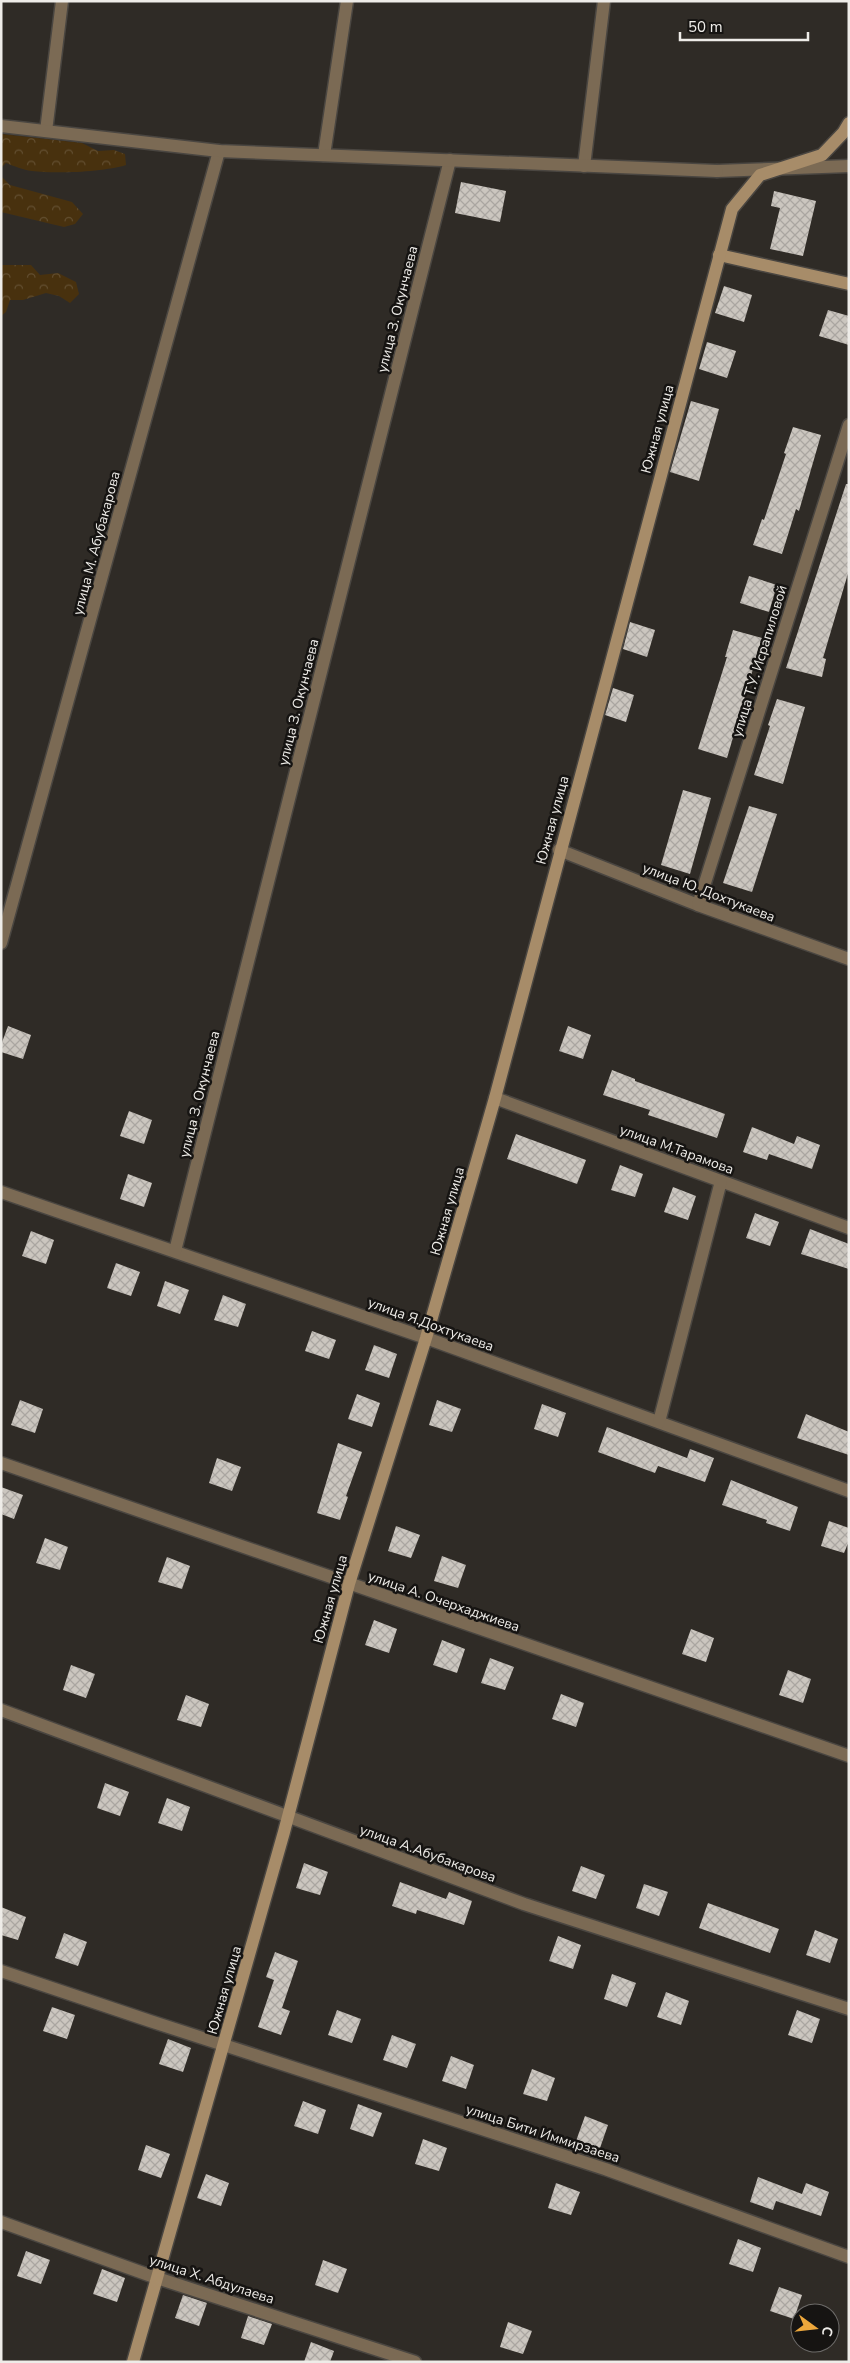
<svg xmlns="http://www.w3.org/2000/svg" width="850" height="2363" viewBox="0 0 850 2363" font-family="'Nunito Sans',sans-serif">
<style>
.forest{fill:url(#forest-crowns)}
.building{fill:url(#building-cross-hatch)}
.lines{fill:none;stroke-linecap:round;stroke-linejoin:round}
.minor-casing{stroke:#4a4641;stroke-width:15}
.tertiary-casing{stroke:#4a4641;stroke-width:15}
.secondary-casing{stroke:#4a4641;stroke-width:15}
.minor{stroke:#7b6a54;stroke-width:12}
.tertiary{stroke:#7b6a54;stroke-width:12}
.secondary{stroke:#a78c69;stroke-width:12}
.labels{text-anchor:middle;stroke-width:5;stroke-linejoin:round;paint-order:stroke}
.street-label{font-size:14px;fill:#eeece8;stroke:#161412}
</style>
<defs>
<pattern id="forest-crowns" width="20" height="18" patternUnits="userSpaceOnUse" patternTransform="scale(1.25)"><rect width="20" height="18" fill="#48310e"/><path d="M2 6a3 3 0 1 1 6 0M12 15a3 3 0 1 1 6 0" fill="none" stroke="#634f31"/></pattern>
<pattern id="building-cross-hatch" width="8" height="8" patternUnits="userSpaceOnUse" patternTransform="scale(1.25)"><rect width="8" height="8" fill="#cbc6bf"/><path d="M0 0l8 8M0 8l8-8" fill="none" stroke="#aaa6a1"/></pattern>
</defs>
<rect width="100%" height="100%" fill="#2f2b26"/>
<g class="forest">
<path d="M1 134 82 143 98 151 114 150 125 154 126 165C104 172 55 174 32 171 23 170 14 166 6 163L1 168Z"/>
<path d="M1 176 10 185 72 202 83 214 75 224 64 227 1 212Z"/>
<path d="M1 265H31L40 275 58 273 76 282 79 294 70 303 59 296 46 293 23 300H10L6 312 1 316Z"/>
</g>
<g class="building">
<path d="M461 182 506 191 500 222 455 213Z"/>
<path d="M774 191 816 201 803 256 770 249 780 208 771 206Z"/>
<path d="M724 286 752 295 744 322 715 313Z"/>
<path d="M828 310 849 316V345L819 336Z"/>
<path d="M707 342 736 351 727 378 699 369Z"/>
<path d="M691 401 719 409 699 481 670 472Z"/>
<path d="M793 427 821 435 799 511 796 509 782 554 753 545 762 519 764 520 786 454 784 453Z"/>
<path d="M846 484H849V570L823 658 826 659 822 677 786 668Z"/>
<path d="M749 576 777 585 769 612 740 603Z"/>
<path d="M630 622 655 630 647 657 623 649Z"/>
<path d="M733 630 762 638 727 758 698 749 727 657H725Z"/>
<path d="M613 688 634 695 626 722 605 715Z"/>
<path d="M777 699 805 707 783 784 754 775 770 726 768 725Z"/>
<path d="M683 790 711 798 690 874 661 865Z"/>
<path d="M749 806 777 814 752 892 723 883Z"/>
<path d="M8 1026 31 1035 23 1059 1 1052V1045Z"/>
<path d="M568 1026 591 1035 583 1059 559 1051Z"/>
<path d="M612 1070 635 1079V1081L725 1114 717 1138 648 1115 650 1110 603 1095Z"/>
<path d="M129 1111 152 1120 144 1144 120 1136Z"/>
<path d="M752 1127 794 1144 797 1136 820 1145 812 1169 769 1154 767 1160 743 1152Z"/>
<path d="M516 1134 586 1160 577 1184 507 1159Z"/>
<path d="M620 1165 643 1174 635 1197 611 1190Z"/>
<path d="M128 1174 152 1183 144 1207 120 1199Z"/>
<path d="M673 1187 696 1196 688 1220 664 1212Z"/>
<path d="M755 1213 779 1222 770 1246 746 1238Z"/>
<path d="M810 1229 849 1244V1269L801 1254Z"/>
<path d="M31 1231 54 1240 46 1264 22 1256Z"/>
<path d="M116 1263 140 1272 131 1296 107 1288Z"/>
<path d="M165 1281 189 1290 180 1314 157 1306Z"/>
<path d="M223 1295 246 1304 238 1327 214 1320Z"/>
<path d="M312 1331 336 1340 329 1359 305 1351Z"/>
<path d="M374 1345 397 1354 389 1378 365 1370Z"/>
<path d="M357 1394 380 1403 372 1427 348 1419Z"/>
<path d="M20 1400 43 1409 35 1433 11 1425Z"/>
<path d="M437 1400 461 1409 452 1432 429 1425Z"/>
<path d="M542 1404 566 1413 558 1437 534 1429Z"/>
<path d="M806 1414 849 1432V1455L797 1438Z"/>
<path d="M607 1427 687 1458 690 1449 714 1458 705 1482 658 1466 655 1473 598 1452Z"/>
<path d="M338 1443 362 1452 346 1496 348 1497 340 1520 317 1513Z"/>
<path d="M217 1458 241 1467 232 1491 209 1483Z"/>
<path d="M731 1480 798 1507 790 1531 766 1523 767 1520 722 1505Z"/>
<path d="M1 1487 23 1495 14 1519 1 1514Z"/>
<path d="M829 1521 849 1528V1541L844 1553 821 1546Z"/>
<path d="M396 1526 420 1535 411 1558 388 1551Z"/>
<path d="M45 1538 68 1547 60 1570 36 1563Z"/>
<path d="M442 1556 466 1565 458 1588 434 1581Z"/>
<path d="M167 1557 190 1566 182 1589 158 1582Z"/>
<path d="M374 1620 397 1629 389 1653 365 1645Z"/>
<path d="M691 1629 714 1638 706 1662 682 1654Z"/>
<path d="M442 1640 465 1649 457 1673 433 1665Z"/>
<path d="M490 1658 514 1667 505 1690 481 1683Z"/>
<path d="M71 1665 95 1674 86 1698 63 1690Z"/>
<path d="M788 1670 811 1679 803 1703 779 1695Z"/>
<path d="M561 1694 584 1703 576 1727 552 1719Z"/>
<path d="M186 1695 209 1704 201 1727 177 1720Z"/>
<path d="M105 1783 129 1792 120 1816 97 1808Z"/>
<path d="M167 1798 190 1807 182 1831 158 1823Z"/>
<path d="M304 1863 328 1872 320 1895 296 1888Z"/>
<path d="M581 1866 605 1875 596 1899 572 1891Z"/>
<path d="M400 1882 446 1899 449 1892 472 1901 464 1925 417 1910 416 1914 392 1906Z"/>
<path d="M644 1884 668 1892 659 1916 636 1908Z"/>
<path d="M708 1903 779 1929 770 1953 699 1928Z"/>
<path d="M1 1907 26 1917 18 1940 1 1935Z"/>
<path d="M815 1930 838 1939 830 1963 806 1955Z"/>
<path d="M64 1933 87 1942 78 1966 55 1958Z"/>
<path d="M558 1936 581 1945 573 1969 549 1961Z"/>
<path d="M275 1952 298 1961 282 2008 290 2011 281 2035 258 2027 274 1980 266 1977Z"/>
<path d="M612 1974 636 1983 627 2007 604 1999Z"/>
<path d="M666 1992 689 2001 681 2025 657 2017Z"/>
<path d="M52 2007 75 2015 67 2039 43 2031Z"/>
<path d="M337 2010 361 2019 352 2043 328 2035Z"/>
<path d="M797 2010 820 2019 812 2043 788 2035Z"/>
<path d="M392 2035 416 2044 407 2068 383 2060Z"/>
<path d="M168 2039 191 2048 183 2072 159 2064Z"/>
<path d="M451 2056 474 2065 466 2089 442 2081Z"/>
<path d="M532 2069 555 2078 547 2101 523 2094Z"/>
<path d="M303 2101 326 2110 318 2134 294 2126Z"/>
<path d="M358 2104 382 2113 373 2137 350 2129Z"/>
<path d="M585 2116 608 2125 600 2148 576 2141Z"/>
<path d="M423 2139 447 2148 439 2171 415 2164Z"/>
<path d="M146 2145 170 2154 161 2178 138 2170Z"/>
<path d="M206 2174 229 2183 221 2206 197 2198Z"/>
<path d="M758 2177 802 2194 806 2183 829 2192 821 2216 776 2201 773 2210 750 2202Z"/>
<path d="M556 2183 580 2192 571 2215 548 2208Z"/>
<path d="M738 2239 761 2248 753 2272 729 2264Z"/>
<path d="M26 2251 50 2260 41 2284 17 2276Z"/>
<path d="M323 2260 347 2269 338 2293 315 2285Z"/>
<path d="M102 2269 125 2278 117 2302 93 2294Z"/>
<path d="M779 2287 802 2295 794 2319 770 2311Z"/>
<path d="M183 2295 207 2303 199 2326 175 2318Z"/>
<path d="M248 2316 272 2324 264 2345 241 2338Z"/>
<path d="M508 2322 532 2331 523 2354 500 2347Z"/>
<path d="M311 2342 334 2351 330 2362H304Z"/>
</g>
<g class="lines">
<g class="minor-casing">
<g id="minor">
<path d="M46 131 62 1"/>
<path d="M324 155 347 1"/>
<path d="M584 166 604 1"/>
<path d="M717 171 849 166"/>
<path d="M559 850 698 905 849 959"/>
<path d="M698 905 849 425"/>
<path d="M1 943 219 151"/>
<path d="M495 1098 849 1228"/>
<path d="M1 1192 426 1338 849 1491"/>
<path d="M175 1251 450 160"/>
<path d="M659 1422 721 1181"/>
<path d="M1 1463 849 1756"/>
<path d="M1 1710 524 1904 849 2009"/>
<path d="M1 1971 150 2021 605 2169 849 2257"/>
<path d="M1 2222 157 2278 415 2362"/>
</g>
</g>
<g class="tertiary-casing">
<path id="tertiary" d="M1 126 219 151 717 171"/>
</g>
<g class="secondary-casing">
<g id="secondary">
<path d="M719 255 849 284"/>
<path d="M133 2362 284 1832 349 1584 426 1338 495 1098 732 209 760 175 822 155 843 133 849 123"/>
</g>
</g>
<use href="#minor" class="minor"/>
<use href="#tertiary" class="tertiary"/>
<use href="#secondary" class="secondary"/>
</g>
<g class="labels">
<g class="street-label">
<text transform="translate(397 309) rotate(-76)" y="5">улица З. Окунчаева</text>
<text transform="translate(657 429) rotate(-75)" y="5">Южная улица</text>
<text transform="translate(96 543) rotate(-75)" y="5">улица М. Абубакарова</text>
<text transform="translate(759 661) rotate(-73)" y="5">улица Т.У. Исрапиловой</text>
<text transform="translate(298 702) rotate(-76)" y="5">улица З. Окунчаева</text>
<text transform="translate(552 820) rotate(-75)" y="5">Южная улица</text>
<text transform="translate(709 892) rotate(21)" y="5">улица Ю. Дохтукаева</text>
<text transform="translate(199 1094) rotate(-76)" y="5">улица З. Окунчаева</text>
<text transform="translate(677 1149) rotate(20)" y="5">улица М.Тарамова</text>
<text transform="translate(447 1211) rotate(-74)" y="5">Южная улица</text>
<text transform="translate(431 1324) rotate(20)" y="5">улица Я.Дохтукаева</text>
<text transform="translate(330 1599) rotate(-74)" y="5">Южная улица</text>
<text transform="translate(444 1601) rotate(19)" y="5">улица А. Очерхаджиева</text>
<text transform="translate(428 1853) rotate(20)" y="5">улица А.Абубакарова</text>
<text transform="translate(224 1990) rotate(-74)" y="5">Южная улица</text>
<text transform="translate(543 2133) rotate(18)" y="5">улица Бити Иммирзаева</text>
<text transform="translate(212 2279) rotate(18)" y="5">улица Х. Абдулаева</text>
</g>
</g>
<rect width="850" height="2363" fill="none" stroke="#eeece8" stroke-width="5"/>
<g transform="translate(815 2328) rotate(105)"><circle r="24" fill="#161412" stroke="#6c6a68"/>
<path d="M0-4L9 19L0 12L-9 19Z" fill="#eea83c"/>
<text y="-8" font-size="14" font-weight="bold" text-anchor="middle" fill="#eeece8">С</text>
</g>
<path d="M680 32v8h128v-8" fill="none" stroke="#eeece8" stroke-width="2.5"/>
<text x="688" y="32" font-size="15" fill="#eeece8" stroke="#161412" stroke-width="4" paint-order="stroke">50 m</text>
</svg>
